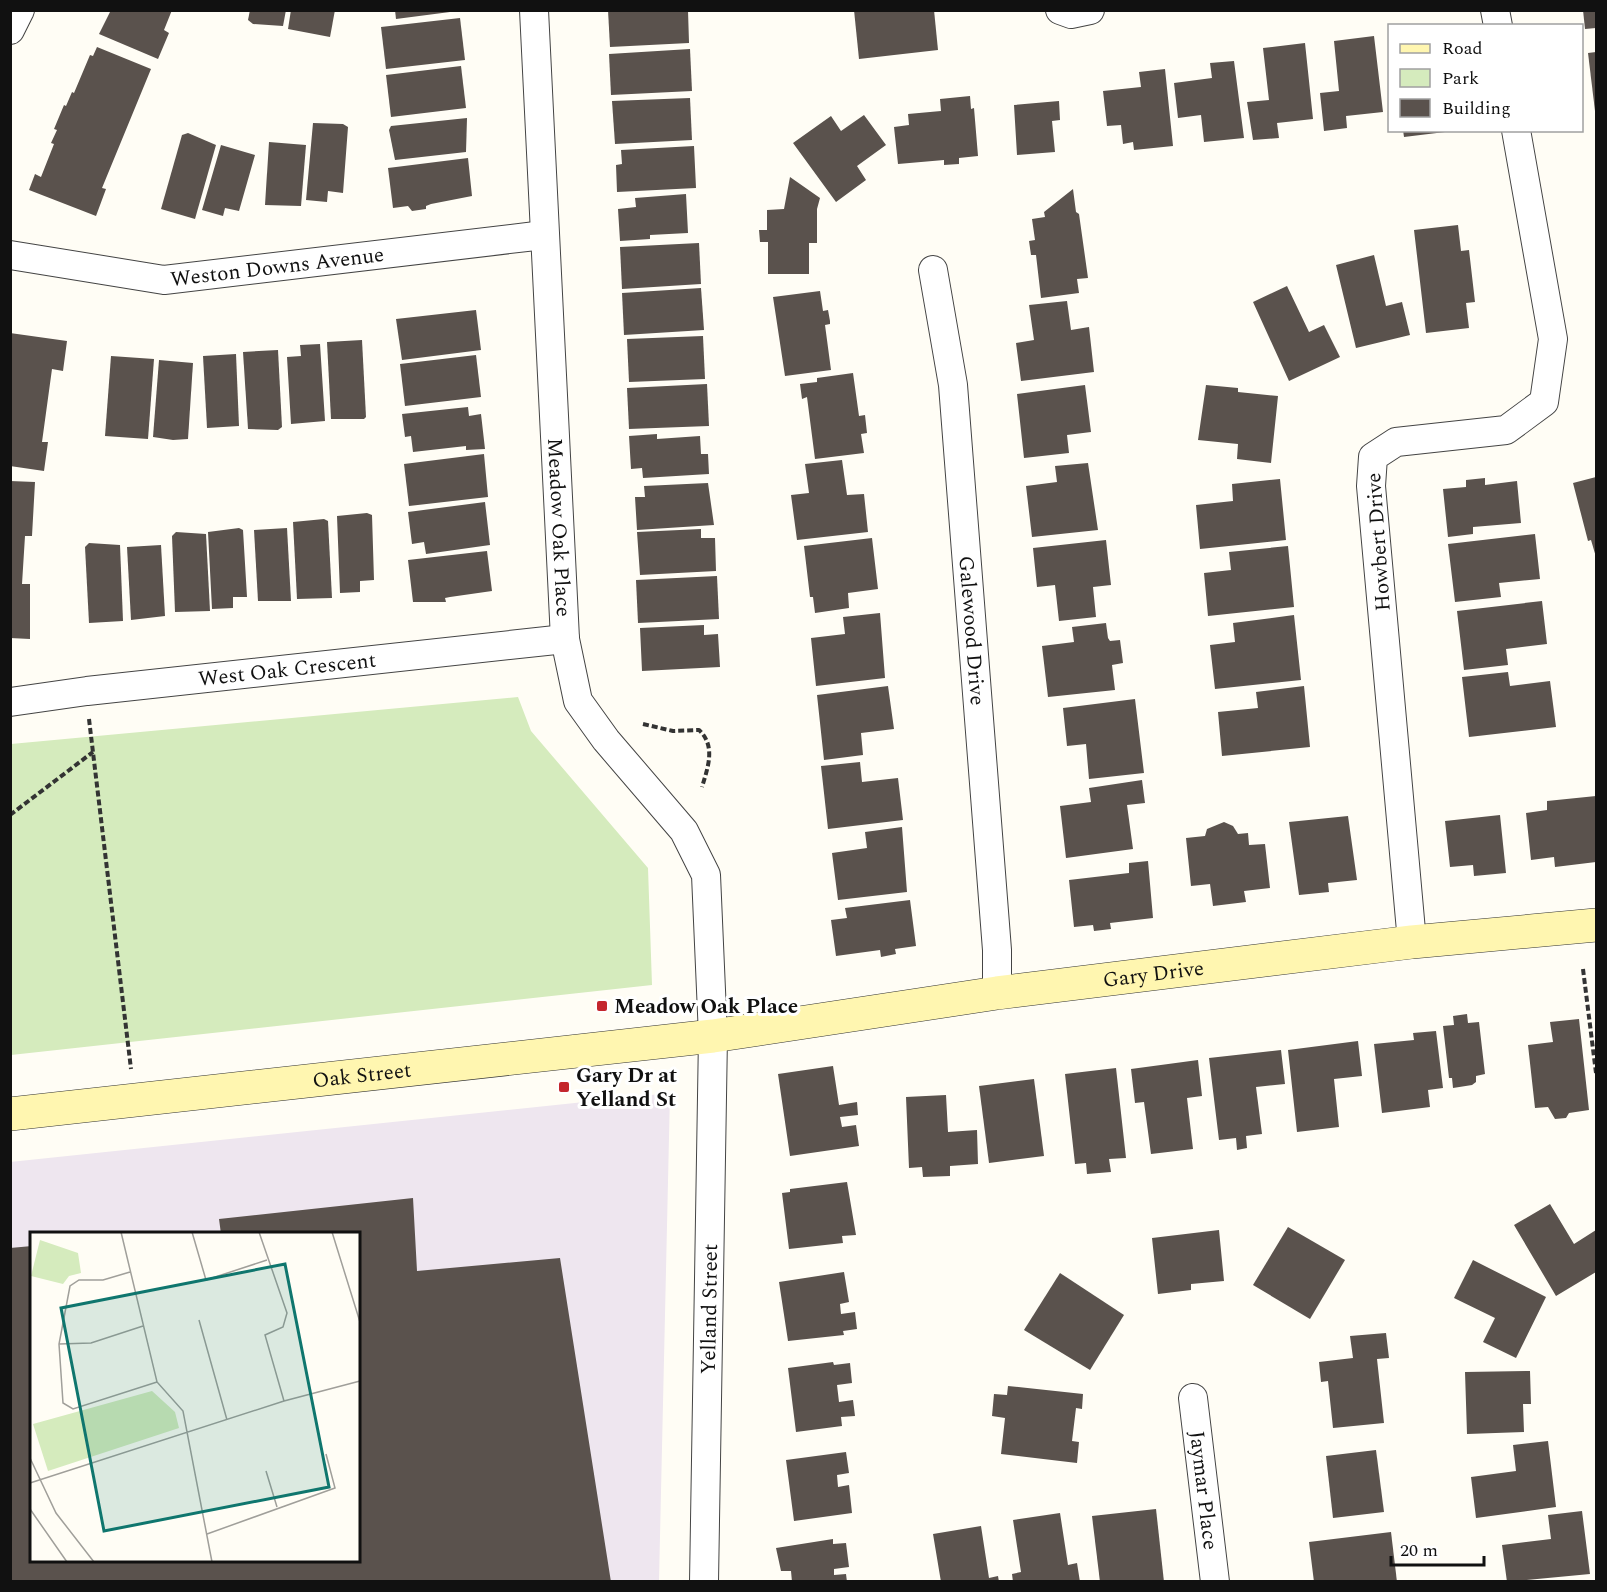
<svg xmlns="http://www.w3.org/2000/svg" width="1607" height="1592" viewBox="0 0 1607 1592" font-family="Spectral,serif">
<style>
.industrial{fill:#eee6ef;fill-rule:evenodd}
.green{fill:#d5ebbd}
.building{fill:#5a524d}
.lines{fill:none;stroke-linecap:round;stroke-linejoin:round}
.street-casing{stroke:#444;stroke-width:30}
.secondary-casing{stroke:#333;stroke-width:34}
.path{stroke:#333;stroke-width:4;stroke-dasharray:6 3;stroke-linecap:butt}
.street{stroke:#fff;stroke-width:28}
.secondary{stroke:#fff6b0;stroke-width:33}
.poi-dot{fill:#c4262e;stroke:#fff;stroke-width:2}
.labels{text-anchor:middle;stroke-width:6;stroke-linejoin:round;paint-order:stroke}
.street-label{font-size:21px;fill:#111;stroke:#fff}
.poi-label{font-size:21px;font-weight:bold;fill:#111;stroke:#fff;text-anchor:start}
.inset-road{fill:none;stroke:#a09f9a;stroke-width:1.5}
.view{fill:#0f766e;fill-opacity:0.15;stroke:#0f766e;stroke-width:3}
.inset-edge{fill:none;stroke:#111;stroke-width:3}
</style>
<rect width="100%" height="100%" fill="#fffdf5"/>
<path class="industrial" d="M670 1093 659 1581H11L10 1162ZM32 1234H358V1560H32Z"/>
<path class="green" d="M518 697 531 731 648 868 652 985 11 1055V744Z"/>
<g class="building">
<path d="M111 10H172L164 30 169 33 158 59 99 34Z"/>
<path d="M250 10H286L283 26 253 24 248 20Z"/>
<path d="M291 10H335L330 37 288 29Z"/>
<path d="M395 10H450V12L396 19Z"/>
<path d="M608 10H688L689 43 610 47Z"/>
<path d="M854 10H934L938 50 859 59Z"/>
<path d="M1583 10H1596V28L1585 29Z"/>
<path d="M460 18 465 60 386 69 381 27Z"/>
<path d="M1374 36 1383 112 1346 116 1347 128 1324 131 1320 93 1339 91 1334 41Z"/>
<path d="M1305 43 1313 119 1277 123 1279 138 1253 140 1247 102 1269 100 1263 48Z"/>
<path d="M97 47 151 69 102 188 106 189 96 216 29 190 35 174 41 177 54 144 51 143 57 130 54 129 64 105 66 106 72 92 74 93 90 55 93 56Z"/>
<path d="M690 49 692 91 611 95 609 54Z"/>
<path d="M1596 52V111H1595L1588 53Z"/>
<path d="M1234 61 1244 138 1204 142 1201 115 1178 118 1174 83 1212 78 1210 63Z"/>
<path d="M461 66 466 108 391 117 386 75Z"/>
<path d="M1165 69 1173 146 1134 150 1133 142 1123 144 1121 125 1107 126 1103 91 1141 87 1139 72Z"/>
<path d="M970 96 971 109 974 108 978 156 959 158V164L944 165V160L898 164 894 127 909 125 908 114 941 111 940 99Z"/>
<path d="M690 98 692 140 615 144 612 101Z"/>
<path d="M1059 101 1060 120 1052 121 1055 152 1017 155 1014 105Z"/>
<path d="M864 115 886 145 857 166 866 180 836 202 793 143 831 116 841 131Z"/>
<path d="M467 118 466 152 395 160 389 130 391 126Z"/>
<path d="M313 123 343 124 348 127 343 193 328 191 327 202 306 200Z"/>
<path d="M1403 130H1445V132L1404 137Z"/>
<path d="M188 133 216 145 195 219 161 209 182 135Z"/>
<path d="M269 142 306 145 301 206 265 205Z"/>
<path d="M221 145 255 155 239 211 225 208 223 216 202 210Z"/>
<path d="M694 146 696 188 617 192 616 165 622 164 621 150Z"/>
<path d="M468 158 472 196 431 204 426 206V209L412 211 408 206 393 208 388 168Z"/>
<path d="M790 177 820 198 817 209V243H809V274H768V242H760L759 230H767V210L784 209Z"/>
<path d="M1073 189 1076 212 1079 214 1088 278 1077 279 1079 293 1041 298 1036 255H1031L1029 241 1035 240 1032 219 1045 217 1044 212Z"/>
<path d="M686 194 688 233 650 235V239L620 241 618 209 636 207 635 198Z"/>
<path d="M1458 225 1461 251 1469 250 1475 302 1466 303 1469 328 1426 333 1414 230Z"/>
<path d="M699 243 701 284 622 289 620 247Z"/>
<path d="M1374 255 1386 306 1402 302 1410 335 1356 348 1336 265Z"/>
<path d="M1287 286 1309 332 1324 325 1340 357 1289 381 1253 302Z"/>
<path d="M701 288 704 330 624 335 622 293Z"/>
<path d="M820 291 823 311 828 310 830 321V324L825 325 831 370 785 376 773 297Z"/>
<path d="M1067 301 1071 330 1089 327 1094 372 1021 381 1016 343 1034 340 1029 305Z"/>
<path d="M476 310 481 350 402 360 396 319Z"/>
<path d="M10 333 67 341 63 371 52 369 42 442H48L44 471 10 466Z"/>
<path d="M703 336 705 379 629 382 627 339Z"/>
<path d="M362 340 366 417 364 419H331L327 342Z"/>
<path d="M320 344 325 421 291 424 287 357 301 356 300 345Z"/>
<path d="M278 350 282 427 278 430 248 429 243 352Z"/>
<path d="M236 354 239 426 207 428 203 356Z"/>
<path d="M476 355 481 397 405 406 400 364Z"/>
<path d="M111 356 154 359 148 439 105 436Z"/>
<path d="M159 360 193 363 188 439 173 440 153 437Z"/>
<path d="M853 373 859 416 865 415 867 433 861 434 864 453 815 459 807 397 802 399 800 384 817 382V378Z"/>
<path d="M707 384 709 426 629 429 627 388Z"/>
<path d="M1085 385 1091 432 1067 435 1069 453 1024 458 1017 394Z"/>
<path d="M1206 385 1238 388V392L1278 396 1271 463 1237 459 1238 444 1198 440Z"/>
<path d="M468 407 469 416 481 414 485 449 466 450V446L413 452 411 436 405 437 402 414Z"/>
<path d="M657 434V439L700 436 701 454H708L709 474 643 478 642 468 631 469 629 436Z"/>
<path d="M484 454 488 497 409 506 404 464Z"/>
<path d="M842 460 847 495 864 494 868 532 797 540 791 495 809 493 805 464Z"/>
<path d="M1088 463 1098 530 1032 537 1026 486 1057 482 1055 466Z"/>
<path d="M1596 477V557L1591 540 1588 541 1573 483Z"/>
<path d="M1485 478V485L1517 481 1521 523 1473 527V534L1448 537 1443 489 1466 487V480Z"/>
<path d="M1280 479 1286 540 1200 549 1196 505 1233 501 1232 484Z"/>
<path d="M10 481 35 482 32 536H25L22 584H30V639L10 638Z"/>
<path d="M708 483 714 525 637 530 635 497H645L644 486Z"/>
<path d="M485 502 490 545 426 554 424 542 412 544 408 512Z"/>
<path d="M367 513 372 515 374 580 360 581V592L340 593 337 516Z"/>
<path d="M324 519 328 521 332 598 297 599 293 522Z"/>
<path d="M239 528 243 530 247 597H233V608L212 609 208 532Z"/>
<path d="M287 528 291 601H258L254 530Z"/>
<path d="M701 529V538H715L716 571 640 575 637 532Z"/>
<path d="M176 532 206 534 210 611 175 612 172 536Z"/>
<path d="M1535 534 1540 579 1499 583 1501 597 1455 602 1448 544Z"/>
<path d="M872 538 878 589 848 593 849 608 815 613 813 597H810L804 546Z"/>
<path d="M1106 540 1111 585 1093 587 1096 617 1059 621 1055 585 1037 587 1033 548Z"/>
<path d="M89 543 120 545 123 621 89 623 85 547Z"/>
<path d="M161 545 165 616 131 620 127 547Z"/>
<path d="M1288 546 1294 607 1208 616 1204 573 1231 570 1229 552Z"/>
<path d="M487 551 492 591 450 597 445 598 446 602H413L408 560Z"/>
<path d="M717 576 719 619 638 623 636 580Z"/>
<path d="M1542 601 1547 644 1506 649 1508 665 1464 670 1457 611Z"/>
<path d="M880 613 885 678 816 686 811 638 845 634 843 617Z"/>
<path d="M1294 615 1301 680 1215 689 1210 645 1235 642 1233 623Z"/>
<path d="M1106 623 1108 638 1110 641 1120 640 1122 655 1123 663 1112 665 1115 690 1048 697 1042 646 1074 642 1072 627Z"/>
<path d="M704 625V635L718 634 720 667 642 671 640 628Z"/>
<path d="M1508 672 1510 686 1550 681 1556 727 1469 737 1462 677Z"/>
<path d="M888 686 894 729 861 733 863 755 824 760 817 695Z"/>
<path d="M1304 686 1310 747 1222 756 1218 712 1258 708 1256 692Z"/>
<path d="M1135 699 1144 773 1089 779 1086 744 1067 746 1063 708Z"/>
<path d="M860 762 862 782 898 778 903 820 828 829 821 766Z"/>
<path d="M1142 780 1145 803 1127 805 1133 849 1066 858 1060 806 1091 802 1089 788Z"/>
<path d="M1596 796V862L1555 867 1554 857 1531 860 1526 813 1547 810V801Z"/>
<path d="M1500 815 1506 873 1474 876 1473 865 1450 867 1445 821Z"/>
<path d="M1348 816 1357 880 1328 883 1329 892 1299 895 1289 822Z"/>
<path d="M1224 822 1233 826 1238 834 1248 833 1249 845 1265 844 1270 888 1244 891 1246 902 1213 906 1210 884 1191 886 1186 838 1205 836 1207 829Z"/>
<path d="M902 827 907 892 838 900 832 853 867 848 865 832Z"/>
<path d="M1148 861 1153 918 1110 923 1111 929 1094 931 1093 925 1074 927 1069 880 1129 873V863Z"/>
<path d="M910 900 916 946 895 949 896 954 881 957 880 950 836 956 831 920 847 918 845 908Z"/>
<path d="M1467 1014 1468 1023 1479 1022 1485 1074 1476 1076V1082L1472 1085 1453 1088 1452 1078H1449L1443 1026 1454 1025 1453 1016Z"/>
<path d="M1579 1019 1589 1110 1569 1113 1566 1118 1555 1119 1548 1107 1535 1108 1528 1045 1553 1042 1550 1022Z"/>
<path d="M1436 1031 1443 1088 1428 1090 1430 1107 1382 1113 1374 1044 1414 1040 1413 1033Z"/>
<path d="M1358 1041 1362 1076 1334 1079 1339 1127 1297 1132 1288 1050Z"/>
<path d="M1281 1050 1285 1084 1256 1087 1262 1134 1246 1136 1247 1148 1237 1150 1236 1138 1219 1140 1209 1058Z"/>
<path d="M1198 1060 1202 1096 1187 1098 1193 1149 1151 1154 1144 1102 1135 1103 1131 1069Z"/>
<path d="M833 1066 839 1105 857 1102 858 1115 840 1117 842 1127 856 1125 859 1146 790 1156 778 1074Z"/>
<path d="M1116 1068 1126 1158 1109 1159 1111 1172 1087 1174 1086 1163 1075 1164 1065 1074Z"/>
<path d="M1034 1079 1044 1156 989 1163 979 1086Z"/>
<path d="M946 1095 948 1132 977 1130 978 1164 950 1166V1176L923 1177 922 1167 909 1168 906 1097Z"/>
<path d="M847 1182 856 1235 842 1236 843 1243 789 1249 782 1193 790 1192V1189Z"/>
<path d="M413 1198 417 1271 560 1258 611 1582H10V1248L32 1246V1560H358V1234H221L219 1219Z"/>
<path d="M1550 1204 1574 1244 1596 1230V1272L1556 1296 1514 1225Z"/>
<path d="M1288 1227 1345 1260 1310 1319 1253 1285Z"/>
<path d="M1219 1230 1224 1281 1191 1284V1290L1158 1294 1152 1238Z"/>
<path d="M1473 1260 1546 1297 1516 1358 1483 1342 1495 1318 1454 1298Z"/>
<path d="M844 1272 849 1302 840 1304 841 1314 855 1312 857 1329 843 1331 844 1335 788 1341 779 1282Z"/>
<path d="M1060 1273 1124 1315 1090 1370 1024 1330Z"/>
<path d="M1386 1333 1389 1358 1377 1359 1384 1423 1333 1428 1328 1381 1321 1382 1319 1362 1353 1358 1350 1336Z"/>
<path d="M833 1362 834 1365 850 1363 852 1383 837 1385 839 1402 853 1400 855 1416 841 1417 842 1426 796 1432 788 1368Z"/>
<path d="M1530 1371 1531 1404H1523L1524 1432 1467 1434 1465 1372Z"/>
<path d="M1008 1386 1083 1394 1082 1409 1076 1408 1072 1441 1079 1442 1077 1463 1001 1454 1005 1418 992 1416 994 1394 1007 1395Z"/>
<path d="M1548 1441 1556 1507 1476 1518 1471 1477 1516 1471 1513 1445Z"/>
<path d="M1376 1450 1384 1512 1333 1518 1326 1456Z"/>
<path d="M846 1452 849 1473 837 1475 838 1487 849 1485 852 1513 794 1521 786 1460Z"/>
<path d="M1156 1509 1164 1582H1100L1092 1516Z"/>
<path d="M1582 1511 1590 1574 1507 1582 1502 1545 1551 1539 1548 1515Z"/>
<path d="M1060 1513 1068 1565 1077 1563 1080 1582H1013L1012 1574 1021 1572 1013 1520Z"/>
<path d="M981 1526 989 1578 998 1576 999 1582H941L933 1534Z"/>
<path d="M1391 1532 1397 1582H1314L1309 1542Z"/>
<path d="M833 1539V1544L846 1543 849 1567 834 1569V1575L846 1574 847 1582H792L791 1571H781L776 1548Z"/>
</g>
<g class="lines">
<g class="street-casing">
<g id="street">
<path id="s1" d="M534 10 565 639 578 701 606 740 684 831 706 875 713 1036 704 1582"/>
<path d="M1060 10 1071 14 1090 10"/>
<path d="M1495 10 1498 26"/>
<path d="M10 30 20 10"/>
<path id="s2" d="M10 255 164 280 544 235"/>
<path id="s3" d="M933 270 953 385 997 950V993"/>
<path id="s4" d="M10 702 87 691 565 639"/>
<path d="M1412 942 1371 486 1373 457 1396 442 1506 430 1544 402 1553 339 1516 130"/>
<path id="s5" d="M1193 1398 1215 1582"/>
</g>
</g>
<g class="secondary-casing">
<g id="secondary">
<path id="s6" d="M10 1114 713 1036 997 993 1412 942 1596 925"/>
</g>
</g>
<g class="path">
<path d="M89 719 131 1069"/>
<path d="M643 724 673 731 699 730C716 746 708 767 702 787"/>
<path d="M10 815 93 752"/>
<path d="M1583 969 1596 1073"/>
</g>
<use href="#street" class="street"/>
<use href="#secondary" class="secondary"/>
</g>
<g class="poi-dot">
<rect x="596" y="1000" width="12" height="12" rx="3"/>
<rect x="558" y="1081" width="12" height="12" rx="3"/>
</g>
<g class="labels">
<g class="street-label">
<text dy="7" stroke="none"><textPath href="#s2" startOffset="270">Weston Downs Avenue</textPath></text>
<text dy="7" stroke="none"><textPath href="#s1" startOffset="518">Meadow Oak Place</textPath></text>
<text transform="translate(1378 542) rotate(-94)" y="7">Howbert Drive</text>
<text dy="7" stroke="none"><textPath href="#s3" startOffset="363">Galewood Drive</textPath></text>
<text dy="7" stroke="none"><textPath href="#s4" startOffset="279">West Oak Crescent</textPath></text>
<text dy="7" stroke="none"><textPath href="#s6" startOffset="1152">Gary Drive</textPath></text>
<text dy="7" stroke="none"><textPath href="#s6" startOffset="354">Oak Street</textPath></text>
<text transform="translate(709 1309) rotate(-89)" y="7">Yelland Street</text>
<text dy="7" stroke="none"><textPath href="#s5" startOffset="93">Jaymar Place</textPath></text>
</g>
<g class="poi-label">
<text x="614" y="1013">Meadow Oak Place</text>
<text x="576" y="1082">Gary Dr at<tspan x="576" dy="24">Yelland St</tspan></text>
</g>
</g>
<g transform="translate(30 1232)">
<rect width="330" height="330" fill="#fffdf5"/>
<path d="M10 8 48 21 51 41 39 44 33 52 1 44ZM122 159 145 180 149 196 18 239 3 192Z" fill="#d5ebbd"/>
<path class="inset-road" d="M91 0 127 150 153 179 182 330M162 0 176 48 237 28M229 0 257 81 253 95 235 103 254 169M302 0 330 90M100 40 73 48H49L40 54 29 112 33 171 43 177 127 150M169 88 197 188M29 112 61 111 113 94M0 226 26 281 64 330M236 239 247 275M0 251 254 169 330 149M0 277 37 330M177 302 305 256 296 222"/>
<path class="view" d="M255 32 299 255 74 299 31 76Z"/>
<rect width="330" height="330" class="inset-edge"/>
</g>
<rect width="1607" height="1592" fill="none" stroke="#111111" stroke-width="24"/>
<rect x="1388" y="24" width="195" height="108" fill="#ffffff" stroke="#a0a0a0" stroke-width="1.5"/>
<rect x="1400" y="44" width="30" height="9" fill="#fff6b0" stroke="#a0a0a0" stroke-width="1.5"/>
<text x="1442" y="54" font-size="18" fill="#111111">Road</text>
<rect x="1400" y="69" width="30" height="18" fill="#d5ebbd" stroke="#a0a0a0" stroke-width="1.5"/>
<text x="1442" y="84" font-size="18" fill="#111111">Park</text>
<rect x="1400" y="99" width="30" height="18" fill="#5a524d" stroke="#a0a0a0" stroke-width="1.5"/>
<text x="1442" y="114" font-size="18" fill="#111111">Building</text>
<path d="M1391 1556v9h93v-9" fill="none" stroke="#111111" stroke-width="3"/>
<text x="1400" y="1556" font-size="18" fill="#111111" stroke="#ffffff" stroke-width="4.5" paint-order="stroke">20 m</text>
</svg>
